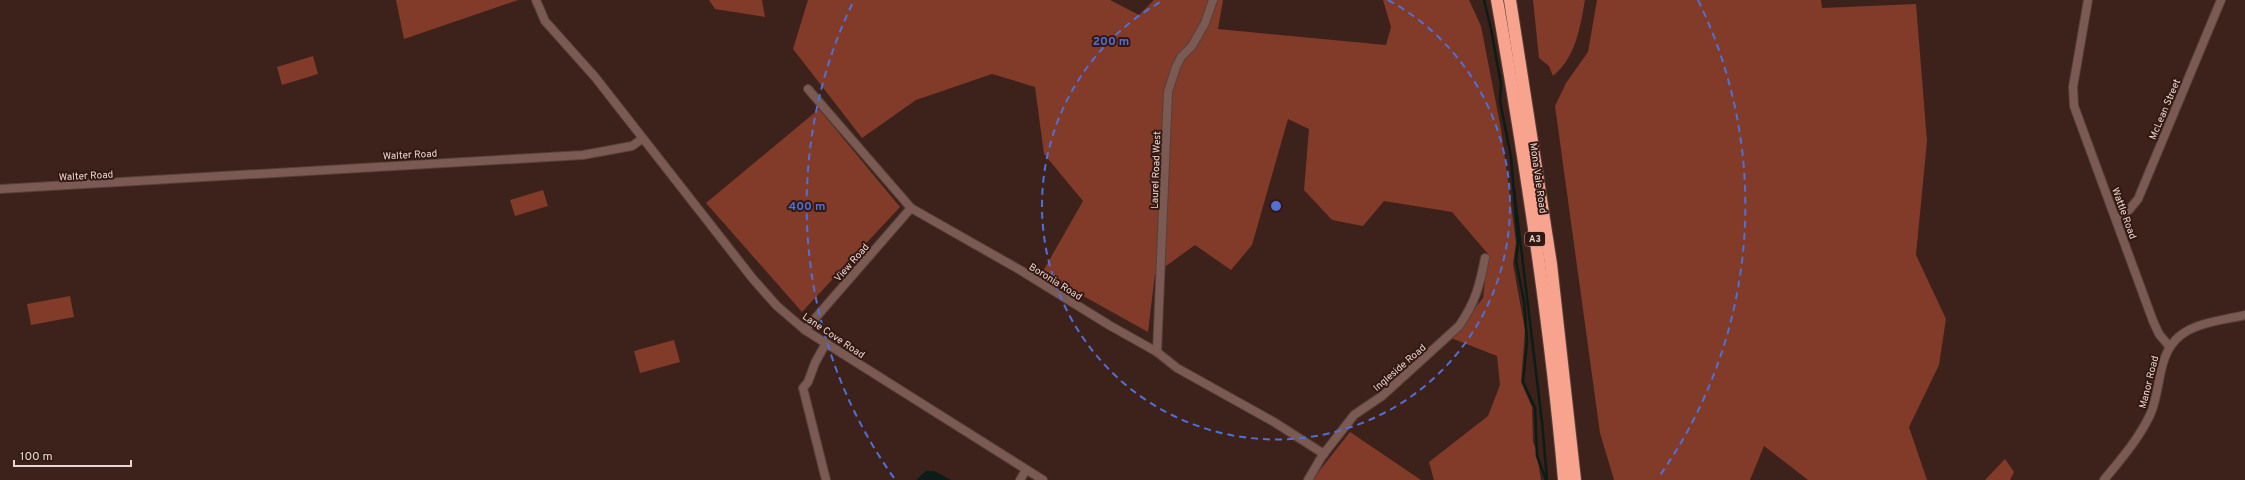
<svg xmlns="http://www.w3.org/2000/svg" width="2245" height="480" viewBox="0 0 2245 480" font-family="Overpass,sans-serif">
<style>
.green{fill:#823a29}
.water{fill:#0c1c16}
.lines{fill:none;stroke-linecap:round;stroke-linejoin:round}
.stream{stroke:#0c1c16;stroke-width:2.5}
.minor-casing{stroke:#56403a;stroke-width:10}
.highway-casing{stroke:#56403a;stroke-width:14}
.minor{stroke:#7a5a52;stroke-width:8}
.highway{stroke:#f8a38e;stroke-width:12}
.ring{fill:none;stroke:#5070d6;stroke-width:2;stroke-dasharray:7 5}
.labels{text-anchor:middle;stroke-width:4;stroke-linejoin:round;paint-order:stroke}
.shield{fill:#331812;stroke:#b29d98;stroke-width:1}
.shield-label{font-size:9px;font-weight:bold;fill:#e9d6d2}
.street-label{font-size:10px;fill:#e9d6d2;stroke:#331812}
.centre{fill:#5070d6;stroke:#331812;stroke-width:2}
.ring-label{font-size:12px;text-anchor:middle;font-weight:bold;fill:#5070d6;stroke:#331812;stroke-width:4;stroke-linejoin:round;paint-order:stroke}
</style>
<rect width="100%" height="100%" fill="#3d221b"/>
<g class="green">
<path d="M396 0H518L404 39Z"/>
<path d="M709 0H762L765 17 715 9Z"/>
<path d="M808 0H1110L1139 15 1154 0H1223L1218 29 1386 45 1391 27 1383 0H1469L1481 26 1501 129 1516 242 1513 264 1525 330 1521 382 1532 407 1533 442 1536 449 1541 480H1434L1429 462 1488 416 1500 385 1497 356 1451 338 1483 298 1488 254 1452 212 1384 201 1363 226 1332 220 1304 190 1309 129 1288 119 1252 245 1231 270 1195 245 1155 274 1148 332 1042 273 1083 201 1044 154 1035 87 992 74 916 100 862 138 793 49Z"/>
<path d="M1533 0H1585C1580 28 1576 57 1553 76L1549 66 1539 58Z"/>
<path d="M1597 0H1821L1822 8 1916 4 1927 141 1916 255 1946 319 1939 365 1909 427 1927 480H1808L1764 446 1750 480H1614L1600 433 1555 106 1566 83 1588 52Z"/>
<path d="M313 56 318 74 282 85 277 67Z"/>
<path d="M819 109 900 207 802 312 706 203Z"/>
<path d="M543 190 548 206 515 216 510 200Z"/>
<path d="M70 296 74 317 31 325 27 304Z"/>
<path d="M674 340 680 362 640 373 634 351Z"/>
<path d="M1350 432 1421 480H1312Z"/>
<path d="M2005 459 2014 472 2010 480H1985Z"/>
</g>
<path class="water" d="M926 471H934L951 480H916Z"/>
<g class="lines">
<g class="stream">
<path d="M1484 0 1491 29 1501 84 1500 101 1511 157 1518 243 1516 261 1524 301 1527 341 1523 382 1535 408 1537 456 1546 480"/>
<path d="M1514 189 1542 422 1547 480"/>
</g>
<g class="minor-casing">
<g id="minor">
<path d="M536 0 545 21 595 77 753 279 777 306 805 330 1043 480"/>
<path d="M2088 0 2073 87 2074 106 2153 321 2159 334 2169 346"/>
<path d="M808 89 911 208 1020 270 1109 325 1157 352 1177 368 1274 422 1324 454"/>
<path d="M0 189 583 155 632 146 642 139"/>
<path d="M2117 220 2129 210 2138 199 2221 0"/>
<path d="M805 330 911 208"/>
<path d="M1157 352 1168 92 1176 67 1181 57 1192 46 1205 23 1213 0"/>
<path d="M826 480 803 388 808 382 815 363 826 343"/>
<path d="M1020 480 1026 470"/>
<path d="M1308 480 1322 456 1354 415 1382 396 1459 326C1475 303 1480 285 1485 258"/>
<path d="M2104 480C2121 459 2138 440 2150 415 2162 389 2156 354 2181 335 2198 322 2225 320 2245 315"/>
</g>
</g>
<g class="highway-casing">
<g id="highway">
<path d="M1497 0C1525 159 1550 319 1564 480"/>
<path d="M1510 0 1551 264 1575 480"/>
</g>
</g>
<use href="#minor" class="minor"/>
<use href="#highway" class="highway"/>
</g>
<g class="ring">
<path d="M1388 0A234 234 0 1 1 1164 0"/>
<path d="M894 478A469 469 0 0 1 854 0M1698 0A469 469 0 0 1 1658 478"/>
</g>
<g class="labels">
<rect class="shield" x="1525" y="232" width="20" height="14" rx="3"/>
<g class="shield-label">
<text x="1535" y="242">A3</text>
</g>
<g class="street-label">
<text transform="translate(2164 109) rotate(-67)" y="4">McLean Street</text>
<text transform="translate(410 154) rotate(-3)" y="4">Walter Road</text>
<text transform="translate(1155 170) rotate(-88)" y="4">Laurel Road West</text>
<text transform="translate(86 175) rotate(-3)" y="4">Walter Road</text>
<text transform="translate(1539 178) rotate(82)" y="4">Mona Vale Road</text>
<text transform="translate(2125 213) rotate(70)" y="4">Wattle Road</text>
<text transform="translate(851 262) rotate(-49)" y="4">View Road</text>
<text transform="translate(1056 281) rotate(32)" y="4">Boronia Road</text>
<text transform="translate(834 335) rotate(34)" y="4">Lane Cove Road</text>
<text transform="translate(1399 367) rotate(-41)" y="4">Ingleside Road</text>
<text transform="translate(2148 382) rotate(-76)" y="4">Manor Road</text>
</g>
</g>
<circle cx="1276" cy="206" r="6" class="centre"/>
<g class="ring-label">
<text x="1111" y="45">200 m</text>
<text x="807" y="210">400 m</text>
</g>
<path d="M14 460v6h117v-6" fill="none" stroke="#e9d6d2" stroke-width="2"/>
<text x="20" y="460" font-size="12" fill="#e9d6d2" stroke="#331812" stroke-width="3" paint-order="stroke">100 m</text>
</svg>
